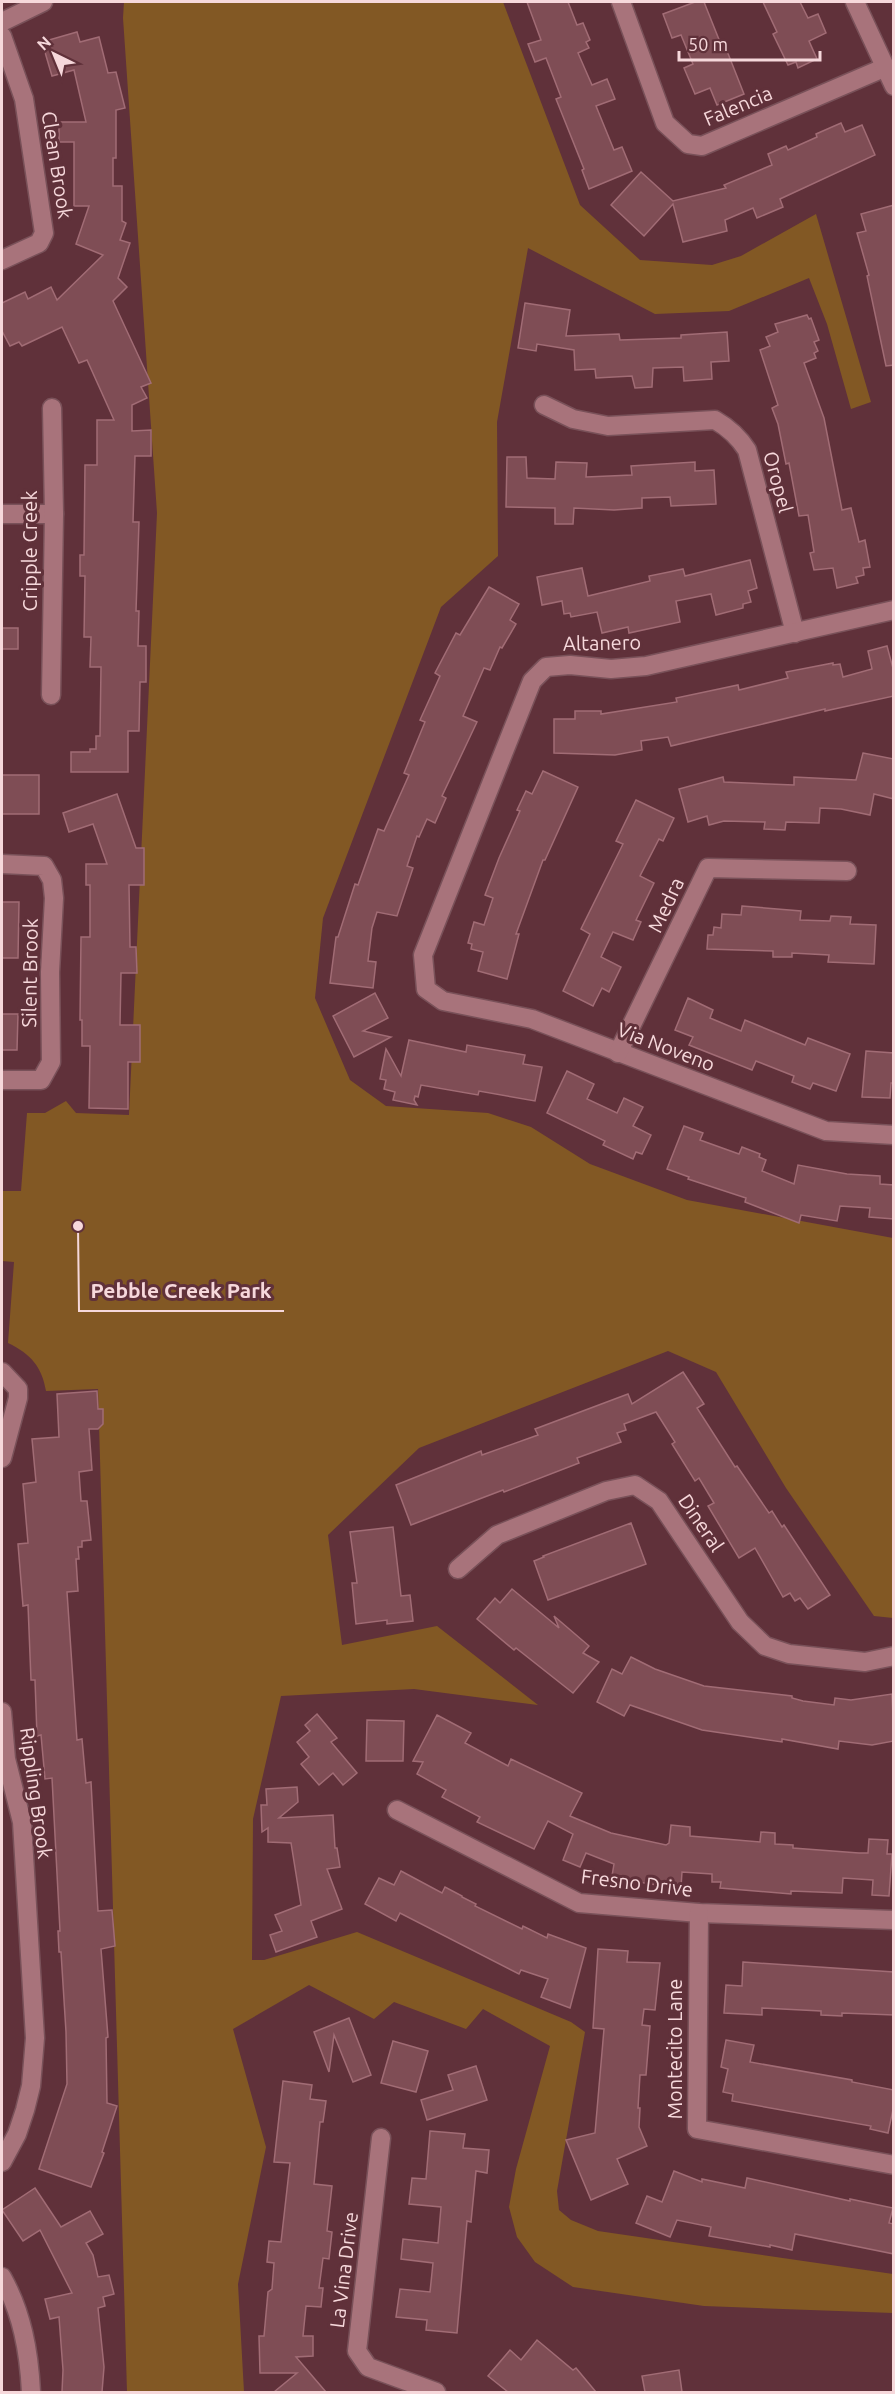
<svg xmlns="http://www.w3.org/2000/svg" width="895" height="2394" viewBox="0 0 895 2394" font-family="Ubuntu,sans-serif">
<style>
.green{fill:#825824}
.building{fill:#7f4d55;stroke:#a16c75;stroke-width:1.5}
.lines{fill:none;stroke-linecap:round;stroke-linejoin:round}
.minor-casing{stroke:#795159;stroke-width:21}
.minor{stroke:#a8737b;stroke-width:18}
.labels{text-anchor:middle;stroke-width:6;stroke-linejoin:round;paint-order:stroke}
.street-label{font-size:20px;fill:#f6d8db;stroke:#60313a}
.leader{fill:none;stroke:#f6d8db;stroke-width:2}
.callout-dot{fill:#f6d8db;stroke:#60313a;stroke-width:2}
.callout-label{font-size:21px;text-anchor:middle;font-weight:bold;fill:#f6d8db;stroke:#60313a;stroke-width:6;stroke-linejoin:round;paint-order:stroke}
</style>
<rect width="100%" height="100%" fill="#60313a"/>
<path class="green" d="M124 2H503L580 205 640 260 712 265 741 256 816 214 871 402 851 409 827 324 809 278 729 311 655 314 528 248 497 422 498 556 441 607 323 918 315 998 350 1080 386 1106 488 1113 531 1127 590 1164 687 1200 893 1238V1618L874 1616 786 1488 716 1372 668 1351 419 1448 328 1535 342 1645 437 1626 538 1705 414 1689 281 1696 253 1819 252 1960H264L357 1932 571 2022 585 2032 557 2191 559 2210 571 2220 598 2231 893 2274V2313L704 2306 573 2287 535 2262 517 2237 509 2207 516 2169 550 2046 483 2009 466 2029 394 2002 374 2019 309 1985 233 2029 266 2147 238 2284 244 2392H127L98 1389 46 1391C42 1367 31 1354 8 1343L14 1262 2 1261V1191H21L27 1113H45L66 1101 76 1113 129 1115 157 513 123 18Z"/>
<g class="building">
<path d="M527 2H568L577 25 583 23 590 40 586 42 589 48 578 53 592 85 607 79 615 99 596 106 614 150 622 147 632 171 589 189 582 170 584 169 556 99 561 97 546 58 535 62 528 44 541 40Z"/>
<path d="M695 2H704L724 52 727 51 744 94 717 105 710 88 695 94 684 68 693 64 681 35 672 38 663 14Z"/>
<path d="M763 2H800L808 18 818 14 826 33 809 41 817 59 798 68 796 62 788 65 773 34 777 32Z"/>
<path d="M77 32 80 42 99 37 108 73 116 72 125 108 116 110V158H113V186H122V221L126 223 120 240 130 243 118 278 127 287 113 301 151 383 141 387 147 398 132 405V431L151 430V456H135L133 522H139L136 611H139L138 646H146V682H140L139 731H128V772H71V752H90V749H96V736H100L101 667H90L91 637H84L85 576H80V555H84L85 465H97V420H114L87 360 79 363 62 327 22 346 19 342 10 346 2 331V303L25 292 28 299 51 287 57 300 103 255 76 244 89 206H74V142H59V122H86L74 70 52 76 42 42Z"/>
<path d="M841 123 845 132 862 125 875 155 780 199 783 207 757 218 753 208 725 220 727 231 683 242 673 204 644 236 611 205 641 172 673 201 726 188 724 185 772 165 768 154 786 146 788 150 817 137 816 134Z"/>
<path d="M894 205V365L886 366 867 276 869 275 857 233 866 231 861 214Z"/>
<path d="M525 303 570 310 566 336 619 334 620 340 681 338V335L727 332 729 361 711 362 712 379 684 381 683 367 653 368 652 387 635 388 632 376 596 378 595 369 575 370 574 350 537 344 536 351 518 348Z"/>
<path d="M807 315 809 319 811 318 819 340 814 342 818 351 814 353 816 358 804 363 824 418 842 510 851 508 859 542 865 540 870 567 863 568 864 575 856 577 858 583 837 588 833 568 814 570 810 553 814 552 808 515 799 516 789 463 786 464 778 424 772 408 778 405 760 350 770 346 766 337 778 332 775 324Z"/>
<path d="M507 457H526L527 478 555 479 556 462 587 463 586 477 632 475 631 466 695 462V471L714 470 716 504 671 506 670 497 642 498V508L614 510 574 508 573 524H555V508L506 507Z"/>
<path d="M750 560 757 588 748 591 751 602 743 604V608L716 615 711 594 676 601 680 622 629 633 628 627 602 633 597 612 571 617 570 613 564 614 562 601 542 605 537 577 582 568 588 596 650 581 649 576 669 572 683 569 685 576Z"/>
<path d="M489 587 519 604 510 620 516 624 502 648 500 647 490 670 484 668 463 716 477 722 442 796 446 798 435 823 427 819 419 837 417 836 407 866 413 868 397 916 377 912 372 928 368 961 376 962 373 988 330 983 336 937H338L355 884 358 885 378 829 384 831 409 775 404 773 425 722 420 720 440 676 435 673 456 633 460 635Z"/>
<rect x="2" y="628" width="16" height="21"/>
<path d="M887 646 894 672V696L825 711V709L671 746 668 737 641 741 642 750 615 755 554 753V719H575V711H601V714L677 702 676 698 738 685 739 690 788 678 786 672 833 663V665L840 664 843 677 872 669 868 651Z"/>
<path d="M863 753 894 759V799L874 794 870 815 841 809 820 808 819 823 786 822 785 830 764 829 765 822 724 821 709 825 707 816 688 822 679 789 723 777 724 782 794 785V777L856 780Z"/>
<path d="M543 771 578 787 545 860H543L516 934H519L507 979 478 971 483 952 471 949 472 944 468 943 474 922 484 925 493 898 485 895 499 858 520 811 517 810 526 791 532 794Z"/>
<rect x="2" y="775" width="37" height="39"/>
<path d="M117 794 136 848H144V885H129L130 947H136L137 973H121L120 1025H140V1062H128V1109L89 1108 90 1046H82V1020H80L81 937H90V885H86V864H107L93 824 69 832 63 813Z"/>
<path d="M636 800 674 818 663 841 659 839 640 876 654 883 636 920 641 922 633 940 613 932 601 957 621 967 609 992 602 988 593 1006 563 991 590 934 581 929 623 844 616 841Z"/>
<path d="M2 902H19L18 958H2Z"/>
<path d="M742 906 801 911 800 920 830 921 831 916 851 917 850 924 876 925 874 964 828 962 829 955 792 953V957H773V951L707 949 708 935H713L714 927 721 928 722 914 741 915Z"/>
<path d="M375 993 388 1018 363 1031 391 1037 354 1057 333 1016Z"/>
<path d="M688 998 713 1010 710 1018 741 1031 745 1020 805 1045 808 1038 850 1054 836 1091 813 1083 810 1089 792 1082 794 1076 756 1061 752 1070 689 1045 693 1037 675 1030Z"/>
<path d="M2 1014H18L17 1050H2Z"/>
<path d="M409 1040 466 1052 467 1045 525 1055 523 1064 542 1067 535 1101 479 1091 478 1095 421 1085 418 1097 415 1096 414 1100 417 1105 393 1100 395 1092 384 1089 386 1080 380 1079 386 1049 401 1076Z"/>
<path d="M866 1051 894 1053V1083H891L890 1098 862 1097Z"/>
<path d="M567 1071 594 1084 587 1099 617 1113 624 1098 643 1107 633 1126 651 1135 642 1154 636 1152 633 1159 603 1145 605 1141 547 1113Z"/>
<path d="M684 1126 703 1133 700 1140 739 1154 742 1147 760 1154 759 1157 766 1160 762 1171 794 1184 798 1165 847 1174 880 1176V1184L894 1185V1219L869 1217 870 1208 840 1206 837 1221 801 1215 799 1223 745 1202 746 1198 688 1179 689 1177 667 1169Z"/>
<path d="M683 1372 704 1404 697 1408 735 1467 737 1466 769 1513 772 1511 782 1527 784 1525 830 1595 808 1609 800 1598 795 1601 790 1593 783 1597 755 1548 739 1558 708 1506 714 1503 699 1478 695 1481 672 1444 675 1442 656 1412 624 1424 626 1430 617 1433 621 1442 577 1458 579 1463 504 1492 503 1490 411 1525 396 1485 481 1451 482 1455 538 1435 535 1429 628 1394 632 1404Z"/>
<path d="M97 1391 98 1409H103V1424L98 1429H89L92 1470 79 1472 81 1501H87L91 1540 82 1541V1547H78L79 1559H76L78 1591 67 1592 77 1740 82 1739 86 1783 91 1782 98 1911 112 1910 115 1946 101 1949 108 2037 106 2038 107 2103 117 2106 102 2152 104 2153 91 2187 39 2169 67 2084 66 2032 61 1952H59L58 1931H60L52 1778 45 1779 41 1735 37 1736 35 1680H31L28 1605 23 1606 18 1544 28 1543 23 1484 36 1482 32 1439 59 1437 57 1394Z"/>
<path d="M631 1523 646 1564 548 1600 534 1561 544 1557 543 1556Z"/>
<path d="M393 1527 401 1596 410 1595 413 1621 387 1624V1620L356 1624 352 1583H357L350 1532Z"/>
<path d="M512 1589 559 1628 554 1616 589 1646 583 1653 599 1662 573 1693 516 1648 514 1650 477 1619 495 1598 500 1603Z"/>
<path d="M631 1657 655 1669 704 1686 792 1696V1698L803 1701 834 1705 835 1698 851 1700 892 1694 894 1741 872 1745 839 1741 838 1749 782 1739V1742L702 1730 630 1705 624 1716 597 1702 612 1669 622 1674Z"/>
<path d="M317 1714 337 1738 331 1742 357 1773 343 1785 333 1773 319 1785 301 1764 309 1757 297 1742 310 1731 305 1725Z"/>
<path d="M437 1715 471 1733 465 1743 508 1766 511 1759 582 1793 570 1816 611 1833 666 1845 669 1843 671 1825 690 1827V1836L760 1842 761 1832 775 1833V1844L793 1845V1848L859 1853H868L869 1839 888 1840 887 1854H892L889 1896 872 1895 873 1880 843 1878 842 1893 791 1891V1894L720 1888 721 1882H712V1874L682 1872 681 1887 649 1884 612 1876 614 1864 586 1853 580 1867 563 1860 573 1834 548 1821 534 1849 477 1822 480 1817 442 1797 446 1790 417 1774 423 1762 413 1761Z"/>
<path d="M367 1720 404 1721 403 1761H366Z"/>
<path d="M297 1787 298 1802 279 1818 333 1815 335 1848H337L340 1867 327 1869 342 1909 311 1921 317 1937 276 1952 270 1935 282 1931 275 1915 301 1905 291 1843 268 1842V1828L262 1832 261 1805H267L266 1789Z"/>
<path d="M401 1871 442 1893 445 1887 462 1896V1897L476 1904 475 1906 522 1929 523 1926 547 1938 548 1934 586 1948 570 2008 541 1997 548 1979 521 1970 519 1974 400 1913 396 1921 365 1904 379 1878 394 1885Z"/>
<path d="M598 1949 628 1951 627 1962 660 1963 655 2010 644 2009 642 2025 650 2026 646 2075H640L638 2108H640L639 2127 647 2146 617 2159 628 2184 591 2200 566 2140 595 2133 604 2029 593 2028Z"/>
<path d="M743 1962 894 1972V2015L842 2013V2016L821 2015V2011L762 2008V2015L724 2013 726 1985 742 1986Z"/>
<path d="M349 2018 371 2075 353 2082 334 2035 329 2072 314 2032Z"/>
<path d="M726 2040 754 2045 750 2062 852 2080V2082L894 2090V2105L888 2133 870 2129 871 2126 732 2101 733 2094 723 2092 728 2069 721 2067Z"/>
<path d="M393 2041 428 2051 416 2092 381 2083Z"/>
<path d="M476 2066 487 2100 427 2120 421 2100 453 2090 448 2075Z"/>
<path d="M283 2081 312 2085 310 2099 326 2101 323 2122H320L314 2184 332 2186 327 2231 332 2232 329 2259 323 2258 319 2288H323L321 2307 306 2306 303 2336H313V2356L296 2357 326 2392H274L297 2373H260L259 2336H264L268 2292 272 2289 274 2263 267 2262 269 2241 281 2242 290 2163 274 2162Z"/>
<path d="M430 2131 465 2134 463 2148 489 2150 487 2173 476 2171 471 2222 467 2221 457 2333 426 2330 427 2320 396 2317 400 2289 430 2292 433 2263 401 2259 403 2239 438 2243 441 2207 409 2204 412 2178 426 2179Z"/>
<path d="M674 2171 702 2182V2179L745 2188 747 2178 850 2201V2199L893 2208 889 2223 894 2224V2254L795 2234 792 2250 770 2245V2247L709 2236 711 2227 677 2220 670 2237 636 2223 647 2196 662 2202Z"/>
<path d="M35 2188 61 2227 90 2211 103 2234 86 2243 93 2255 98 2277 109 2275 114 2294 103 2297 105 2306 98 2308 104 2367 102 2392H62L63 2370 59 2317 50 2319 45 2299 72 2293 40 2230 23 2241 2 2210Z"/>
<path d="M537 2340 573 2370 576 2368 596 2392H508L488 2376 510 2350 521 2360Z"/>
<path d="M679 2370 682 2392H645L642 2376Z"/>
</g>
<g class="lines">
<g class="minor-casing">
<g id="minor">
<path d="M621 2 665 123 688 144 702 146 886 67"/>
<path d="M855 2 894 86"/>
<path d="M2 22 43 2"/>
<path d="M2 36 24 99 44 233 39 243 2 260"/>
<path d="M544 405 573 419 608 426 715 420C729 428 738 436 747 450L795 633"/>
<path d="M2 514H54"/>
<path d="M894 610 646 666 611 669 570 665 546 667 532 681 423 955 426 989 443 1001 532 1019 826 1131 894 1135"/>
<path d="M51 695 54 514 52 408"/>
<path d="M2 864 44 866 52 880 54 898 50 972 51 1062 41 1080H2"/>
<path d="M618 1053 708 868 847 871"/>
<path d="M2 1372 18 1389V1398L2 1458"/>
<path d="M458 1569 497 1535 606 1491 635 1485 659 1501 740 1622 765 1646 789 1654 865 1662 894 1656"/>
<path d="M2 1712 6 1759 22 1822 35 2038 31 2086 25 2110 17 2134 2 2162"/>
<path d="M397 1810 579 1903 699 1913 894 1920"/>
<path d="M699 1913 697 2129 894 2165"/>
<path d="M381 2138 357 2351 368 2367 436 2392"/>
<path d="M2 2277C22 2313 29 2351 31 2392"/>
</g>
</g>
<use href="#minor" class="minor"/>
</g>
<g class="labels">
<g class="street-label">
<text transform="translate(738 106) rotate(-23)" y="7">Falencia</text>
<text transform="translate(57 165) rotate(81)" y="7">Clean Brook</text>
<text transform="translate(778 482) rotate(75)" y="7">Oropel</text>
<text transform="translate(30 551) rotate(-90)" y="7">Cripple Creek</text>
<text transform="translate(602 643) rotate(-1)" y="7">Altanero</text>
<text transform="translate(666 905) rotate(-65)" y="7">Medra</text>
<text transform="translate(30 973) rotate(-89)" y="7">Silent Brook</text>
<text transform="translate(666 1047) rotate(21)" y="7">Via Noveno</text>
<text transform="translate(701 1523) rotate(56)" y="7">Dineral</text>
<text transform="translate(36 1793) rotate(82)" y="7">Rippling Brook</text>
<text transform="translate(637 1883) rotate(7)" y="7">Fresno Drive</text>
<text transform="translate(675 2049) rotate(-90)" y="7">Montecito Lane</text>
<text transform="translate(344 2270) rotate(-83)" y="7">La Vina Drive</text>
</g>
</g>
<path class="leader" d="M78 1226L79 1311H284"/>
<circle class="callout-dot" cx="78" cy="1226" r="6"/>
<g class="callout-label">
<text x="181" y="1298">Pebble Creek Park</text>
</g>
<rect width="895" height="2394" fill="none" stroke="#f6d8db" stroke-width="6"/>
<g transform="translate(54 54) rotate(317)" stroke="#60313a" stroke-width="4.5" paint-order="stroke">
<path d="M0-4.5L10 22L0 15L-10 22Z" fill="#f6d8db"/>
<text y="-9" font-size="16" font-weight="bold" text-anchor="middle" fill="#f6d8db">N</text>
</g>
<path d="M679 51v9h141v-9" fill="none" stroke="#f6d8db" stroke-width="3"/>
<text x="688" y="51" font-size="18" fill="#f6d8db" stroke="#60313a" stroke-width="4.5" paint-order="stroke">50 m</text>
</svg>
